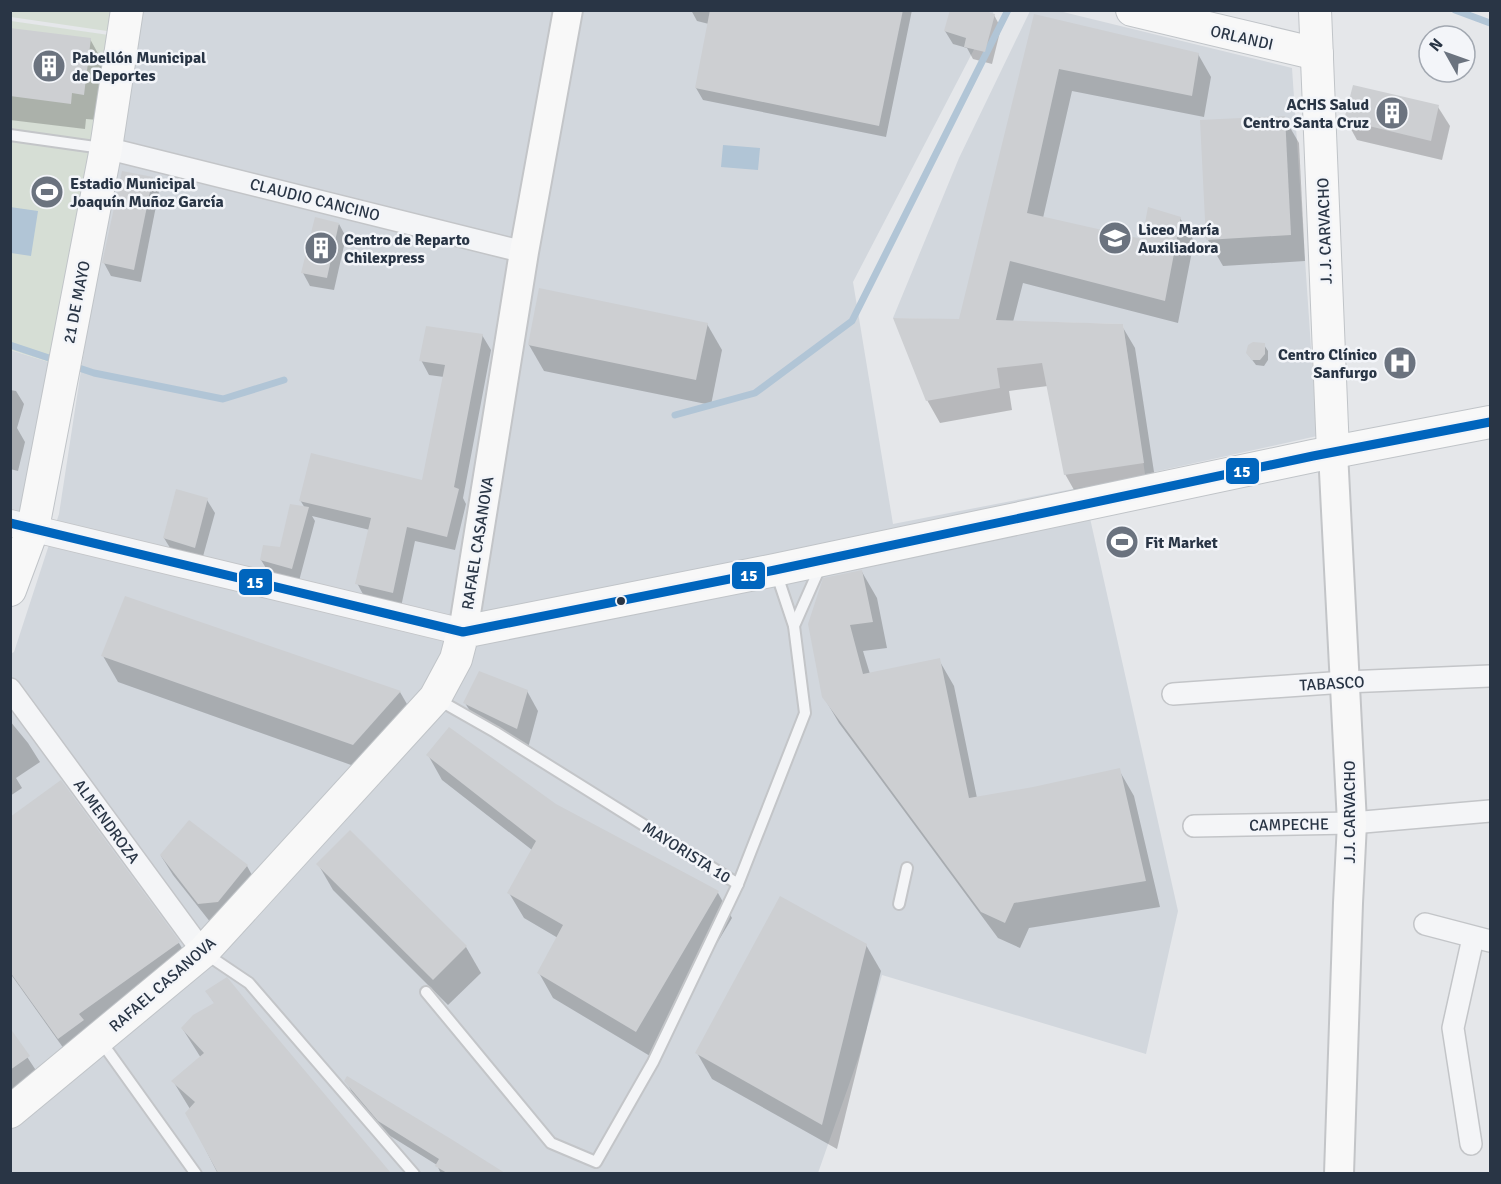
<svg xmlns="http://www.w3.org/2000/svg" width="1501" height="1184" viewBox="0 0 1501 1184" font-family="Signika,sans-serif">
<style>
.built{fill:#d2d7dd}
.green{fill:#d6ded5}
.water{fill:#b1c5d6}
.shadow{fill:#0003}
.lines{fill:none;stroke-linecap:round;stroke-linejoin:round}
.stream{stroke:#b1c5d6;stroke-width:7}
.building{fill:#cdcfd2}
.service-casing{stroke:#c3c5c8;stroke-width:14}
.minor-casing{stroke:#c3c5c8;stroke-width:24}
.tertiary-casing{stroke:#c3c5c8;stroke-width:28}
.secondary-casing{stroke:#c3c5c8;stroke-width:32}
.primary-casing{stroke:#c0c4c8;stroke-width:34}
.service{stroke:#f4f5f7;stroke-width:10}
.minor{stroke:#f4f5f7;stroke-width:21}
.tertiary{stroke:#f4f5f7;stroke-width:26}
.secondary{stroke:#f8f8f8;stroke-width:28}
.primary{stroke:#f8f8f8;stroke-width:32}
.bus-1-casing{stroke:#f3f5f9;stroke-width:14}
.bus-1{stroke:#0065bd;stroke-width:9}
.bus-dot{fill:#293545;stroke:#f3f5f9;stroke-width:2}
.labels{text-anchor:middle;stroke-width:5;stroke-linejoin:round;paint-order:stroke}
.street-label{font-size:16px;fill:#293545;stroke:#f3f5f9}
.poi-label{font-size:16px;font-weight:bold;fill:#293545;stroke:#f3f5f9;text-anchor:start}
.line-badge{stroke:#f3f5f9;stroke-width:2}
.badge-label{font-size:16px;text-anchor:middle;font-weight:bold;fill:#fff}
</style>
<rect width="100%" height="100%" fill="#e5e7ea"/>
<g class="built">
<path d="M136 11H994L853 282 893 524 1083 487 1178 911 1146 1054 882 975 859 1056 818 1173H11L10 654 14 652 59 514Z"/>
<path d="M1030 11H1059L1292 68 1317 436 1145 474 1123 324 893 318 959 158Z"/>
<path d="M10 350 55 364 22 513 11 510Z"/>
</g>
<g class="green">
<path d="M11 10H111V11L107 31 11 17Z"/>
<path d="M11 21 109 35 55 364 11 350Z"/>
</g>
<g class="water">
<path d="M723 145 760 148 758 170 721 167Z"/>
<path d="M10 207 38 211 31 256 11 253Z"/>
</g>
<g class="shadow">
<path d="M691 10H912L886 137 703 100 696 88 709 24 697 21Z"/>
<path d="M994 15 1001 28 992 64 973 59 967 48 953 44 945 31Z"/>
<path d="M1035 16 1198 54 1211 77 1204 117 1072 91 1043 218 1143 241 1180 218 1194 241 1178 323 1023 283 1013 322 1122 326 1135 348 1156 485 1078 497 1065 474 1048 386 1009 391 1012 410 940 423 927 400 961 321Z"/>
<path d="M10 29 90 39 105 66 98 120 86 119 85 129 10 120Z"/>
<path d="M1438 107 1450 126 1442 160 1357 140 1346 120Z"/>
<path d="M1284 117 1299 143 1305 261 1223 266 1208 240Z"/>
<path d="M152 178 159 191 141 282 111 276 104 263Z"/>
<path d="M339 224 346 237 334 290 310 286 303 273Z"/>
<path d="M707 324 722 350 711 405 544 371 529 345Z"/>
<path d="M482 335 491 350 463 498 466 504 455 550 415 541 401 607 365 598 357 583 370 530 312 516 315 521 299 581 269 573 261 560 281 549 305 508 300 500 423 481 444 377 429 375 421 360Z"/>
<path d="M1264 345 1268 351V360L1264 366 1256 365 1247 353Z"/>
<path d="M10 390 16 391 24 404 17 428 25 442 18 471 10 469Z"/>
<path d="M207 500 215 513 202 560 172 551 164 538Z"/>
<path d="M862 572 877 598 887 648 863 651 870 674 939 660 954 686 977 798 1034 789 1119 770 1134 796 1160 907 1029 928 1020 948 998 938 839 723 823 696Z"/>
<path d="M103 656 400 692 415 718 368 771 118 682Z"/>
<path d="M527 691 538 711 528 748 477 722 465 703Z"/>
<path d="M10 721 28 743 40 762 16 778 22 788 10 796Z"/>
<path d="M428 755 556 805 718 893 732 918 650 1056 553 998 539 973 558 938 524 918 509 893 532 850 442 780Z"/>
<path d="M189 822 247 866 258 886 211 923 173 875 161 856Z"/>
<path d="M318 864 466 947 481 973 448 1005 333 890Z"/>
<path d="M179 943 189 960 69 1056 10 973Z"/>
<path d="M866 945 881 971 837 1149 712 1079 697 1053Z"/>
<path d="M227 979 390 1174H218L187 1113 190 1109 173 1081 201 1058 182 1028 215 1004 207 992Z"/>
<path d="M10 1031 39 1075 15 1091 13 1088 10 1089Z"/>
<path d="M346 1081 489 1165 494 1174H441L437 1165 387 1134 353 1094Z"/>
</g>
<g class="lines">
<g class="stream">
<path d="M1455 10 1490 23"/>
<path d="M10 345 55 360"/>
<path d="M79 368 94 373 223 399 284 380"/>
<path d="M675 415 755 393 852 321 1008 10"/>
</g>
</g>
<g class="building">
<path d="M710 10H903L879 126 695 88Z"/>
<path d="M950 10H982L995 14 985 52 964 47 966 38 944 31Z"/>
<path d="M1034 14 1199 53 1192 96 1059 69 1027 213 1142 239 1148 207 1181 217 1165 301 1010 261 996 320 1123 324 1144 463 1064 475 1042 363 997 368 1000 388 926 401 893 318 959 319Z"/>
<path d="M10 28 91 38 84 95 72 93 71 104 10 96Z"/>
<path d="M1353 85 1439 105 1431 141 1344 120Z"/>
<path d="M1285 116 1291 235 1206 240 1200 120Z"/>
<path d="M122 171 153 177 134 270 102 263Z"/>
<path d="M315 217 339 223 327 278 301 273Z"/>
<path d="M539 288 708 323 696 380 528 345Z"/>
<path d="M426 326 483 334 454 487 459 489 447 537 407 527 393 593 355 584 371 518 299 501 311 453 422 480 445 365 419 361Z"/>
<path d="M1253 342 1265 343V354L1260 360H1252L1246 353 1248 345Z"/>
<path d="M176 489 208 498 195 548 163 538Z"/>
<path d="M290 504 309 507 292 569 260 560 263 545 280 547Z"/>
<path d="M862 570 873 622 850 625 863 674 940 658 969 798 1033 787 1120 768 1146 881 1014 903 1005 923 981 912 822 697 808 624 823 578Z"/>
<path d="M125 596 401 691 353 745 101 656Z"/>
<path d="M479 671 528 690 517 729 463 703Z"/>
<path d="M449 727 556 804 719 891 636 1032 537 973 563 925 507 893 536 841 426 755Z"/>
<path d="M61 780 180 942 79 1014 84 1020 58 1039 10 972V817Z"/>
<path d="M189 820 248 865 218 902 198 904 160 855Z"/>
<path d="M350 830 467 946 433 980 316 864Z"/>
<path d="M780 896 867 944 822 1125 695 1053Z"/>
<path d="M227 977 253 1009 391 1173H218L185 1113 195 1102 171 1081 204 1053 181 1028 193 1015 214 1003 205 991Z"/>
<path d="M10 1028 30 1056 10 1070Z"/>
<path d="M347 1076 451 1139 505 1173H447L435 1166 439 1159 378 1121 344 1081Z"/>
</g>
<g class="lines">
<g class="service-casing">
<g id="service">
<path d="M10 135 102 148"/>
<path d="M776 572 794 626"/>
<path d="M437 699 495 732 738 884 805 713 794 626 821 565"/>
<path d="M899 904 907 868"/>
<path d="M206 954 249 983 414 1174"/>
<path d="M426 992 551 1143 596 1162 653 1062 738 884"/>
<path d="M100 1040 196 1174"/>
</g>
</g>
<g class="minor-casing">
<g id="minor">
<path d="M106 148 524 252"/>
<path d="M10 689 203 952"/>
<path d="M1173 694 1345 682 1490 676"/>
<path d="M1194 826 1352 823 1490 811"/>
<path d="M1425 924 1490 941"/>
<path d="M1471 1144 1453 1028 1473 938"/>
</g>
</g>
<g class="tertiary-casing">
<path id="tertiary" d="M10 523 463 632"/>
</g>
<g class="secondary-casing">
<g id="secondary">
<path d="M1333 452 1352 823 1348 903 1339 1174"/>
<path d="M463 632 524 252 568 10"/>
</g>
</g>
<g class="primary-casing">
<g id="primary">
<path d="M1132 10 1317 54"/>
<path d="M1315 10 1333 452"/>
<path d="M10 590 33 528 106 148 127 10"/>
<path d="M10 1112 203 952 435 698 456 659 463 632 775 570 1313 456 1490 422"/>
</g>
</g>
<use href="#service" class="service"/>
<use href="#minor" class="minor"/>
<use href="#tertiary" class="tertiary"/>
<use href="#secondary" class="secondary"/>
<use href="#primary" class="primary"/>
<g class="bus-1-casing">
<path id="bus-1" d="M10 523 463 632 775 570 1313 456 1490 422"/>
</g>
<use href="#bus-1" class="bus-1"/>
</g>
<defs>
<g id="building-disc" transform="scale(1.725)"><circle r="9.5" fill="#6b737f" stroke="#f3f5f9"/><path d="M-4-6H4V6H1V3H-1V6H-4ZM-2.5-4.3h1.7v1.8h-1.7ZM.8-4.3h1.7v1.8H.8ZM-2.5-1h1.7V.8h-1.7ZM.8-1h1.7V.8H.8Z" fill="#fff"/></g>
<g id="stadium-disc" transform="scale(1.725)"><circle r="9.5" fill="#6b737f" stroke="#f3f5f9"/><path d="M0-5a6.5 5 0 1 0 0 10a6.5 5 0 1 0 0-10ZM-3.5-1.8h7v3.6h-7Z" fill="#fff"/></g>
<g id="school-disc" transform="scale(1.725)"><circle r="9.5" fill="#6b737f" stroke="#f3f5f9"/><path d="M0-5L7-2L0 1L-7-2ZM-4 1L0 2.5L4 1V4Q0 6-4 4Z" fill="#fff"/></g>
<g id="hospital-disc" transform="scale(1.725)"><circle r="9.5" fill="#6b737f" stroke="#f3f5f9"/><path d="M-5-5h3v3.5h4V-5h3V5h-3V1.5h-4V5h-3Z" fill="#fff"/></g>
</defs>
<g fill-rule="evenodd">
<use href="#building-disc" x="49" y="66"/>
<use href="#building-disc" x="1392" y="113"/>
<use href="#stadium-disc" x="47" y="192"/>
<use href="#school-disc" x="1115" y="238"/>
<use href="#building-disc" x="321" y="248"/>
<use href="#hospital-disc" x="1400" y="363"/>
<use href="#stadium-disc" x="1122" y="542"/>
</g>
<circle class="bus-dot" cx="621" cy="601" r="5"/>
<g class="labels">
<g class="street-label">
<text transform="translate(1242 37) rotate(13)" y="6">ORLANDI</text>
<text transform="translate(315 199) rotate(14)" y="6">CLAUDIO CANCINO</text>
<text transform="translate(1324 231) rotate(-92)" y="6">J. J. CARVACHO</text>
<text transform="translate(76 302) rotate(-79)" y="6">21 DE MAYO</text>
<text transform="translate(477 543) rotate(-81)" y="6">RAFAEL CASANOVA</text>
<text transform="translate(1332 683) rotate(-3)" y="6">TABASCO</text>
<text transform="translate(1349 812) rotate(-90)" y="6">J.J. CARVACHO</text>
<text transform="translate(107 821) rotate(54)" y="6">ALMENDROZA</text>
<text transform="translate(1289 824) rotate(-1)" y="6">CAMPECHE</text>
<text transform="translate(687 852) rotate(32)" y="6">MAYORISTA 10</text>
<text transform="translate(162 984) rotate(-41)" y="6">RAFAEL CASANOVA</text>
</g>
<g class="poi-label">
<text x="72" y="63">Pabellón Municipal<tspan x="72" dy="18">de Deportes</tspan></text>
<text x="1369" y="110" text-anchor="end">ACHS Salud<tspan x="1369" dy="18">Centro Santa Cruz</tspan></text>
<text x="70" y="189">Estadio Municipal<tspan x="70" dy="18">Joaquín Muñoz García</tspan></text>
<text x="1138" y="235">Liceo María<tspan x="1138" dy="18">Auxiliadora</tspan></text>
<text x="344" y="245">Centro de Reparto<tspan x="344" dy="18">Chilexpress</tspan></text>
<text x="1377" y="360" text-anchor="end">Centro Clínico<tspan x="1377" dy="18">Sanfurgo</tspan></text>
<text x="1145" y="548">Fit Market</text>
</g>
</g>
<g class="line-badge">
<rect x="1225" y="457" width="35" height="28" rx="6" fill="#0065bd"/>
<rect x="731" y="561" width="35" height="29" rx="6" fill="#0065bd"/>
<rect x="238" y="568" width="35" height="28" rx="6" fill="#0065bd"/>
</g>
<g class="badge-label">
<text x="1242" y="477">15</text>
<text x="749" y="581">15</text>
<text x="255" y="588">15</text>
</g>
<rect width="1501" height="1184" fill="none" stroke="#293545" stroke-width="24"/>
<g transform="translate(1447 54) rotate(310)"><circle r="28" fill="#f3f5f9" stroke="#a2a8b1" stroke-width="1.5"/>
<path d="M0-4.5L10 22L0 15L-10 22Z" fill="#6b737f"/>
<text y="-9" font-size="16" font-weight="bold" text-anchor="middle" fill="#293545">N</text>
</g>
</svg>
